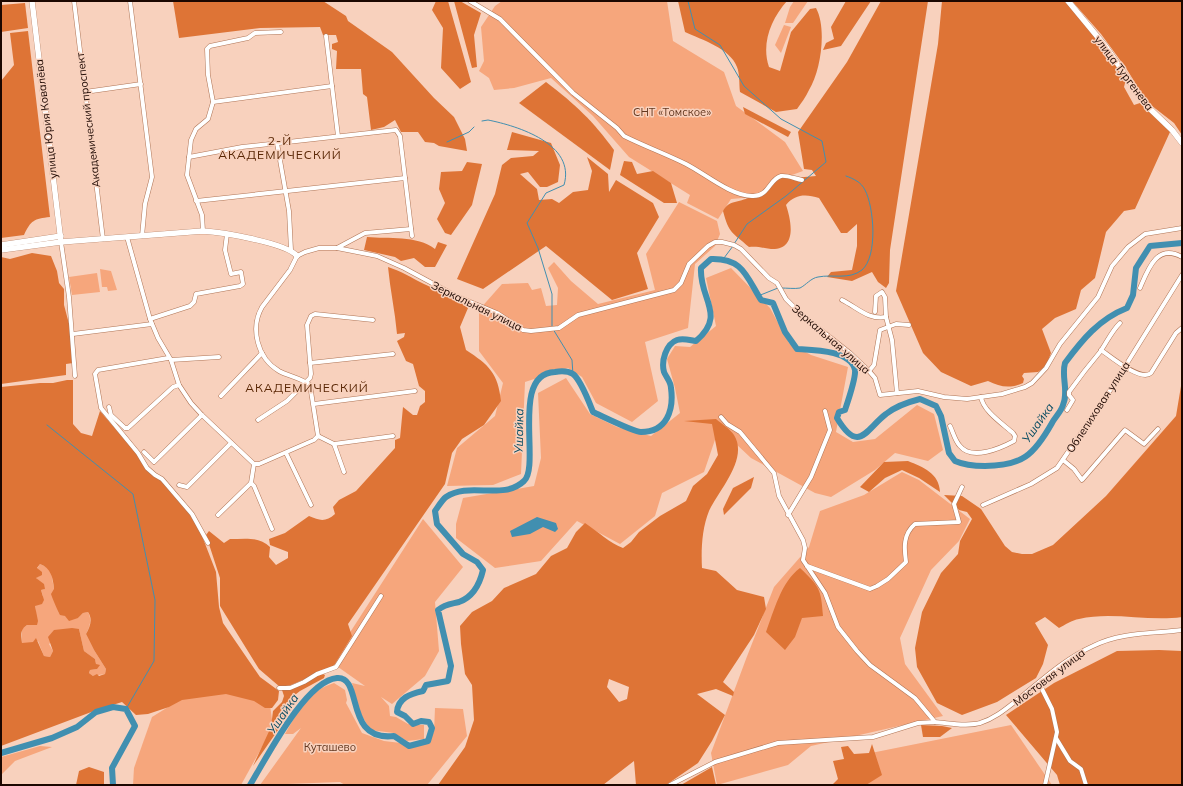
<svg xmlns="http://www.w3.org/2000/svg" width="1183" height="786" viewBox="0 0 1183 786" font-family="Mulish,sans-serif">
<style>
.green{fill:#f6a67c}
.forest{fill:#de7436;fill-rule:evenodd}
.water{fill:#418fb0}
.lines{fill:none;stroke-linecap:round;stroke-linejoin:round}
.stream{stroke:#418fb0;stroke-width:1}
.river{stroke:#418fb0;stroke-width:6}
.street-casing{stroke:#b07556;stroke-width:5}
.secondary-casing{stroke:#b07556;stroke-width:6}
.street{stroke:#fff;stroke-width:4}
.secondary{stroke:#fff;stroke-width:5.5}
.labels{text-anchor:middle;stroke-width:3;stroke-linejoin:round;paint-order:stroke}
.street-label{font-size:11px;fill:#1c0700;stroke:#f8d1bd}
.park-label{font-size:11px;fill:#63371f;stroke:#f8d1bd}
.neighbourhood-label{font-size:12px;letter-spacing:1px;fill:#592604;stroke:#f8d1bd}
.water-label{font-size:12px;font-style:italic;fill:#054a61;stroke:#f8d1bd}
</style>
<rect width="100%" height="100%" fill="#f8d1bd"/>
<g class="green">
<path d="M502 1H667L673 41 724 72 736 106 785 142 803 171 778 180 766 196 731 199 718 219 687 203 690 195 629 157 593 116 551 78 514 88 494 90 489 78 479 71 484 61 481 27 495 6Z"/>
<path d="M794 1H808L793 23H785L790 7Z"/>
<path d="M784 25 791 27 781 53 775 45Z"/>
<path d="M679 202 717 221 720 234 715 246 695 264 688 328 645 342 658 401 632 422 596 403 582 377 568 368 525 382 521 474 493 485 447 486 457 448 495 416 503 383 479 351V310L502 284 528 283 532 290 541 288 546 306 557 305 558 288 548 268 554 262 571 281 598 304 655 290 646 254Z"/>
<path d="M731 268 770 308 789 343 811 355 848 367 836 432 853 442 875 439 917 405 934 414 943 450 928 461 895 453 875 470 831 497 815 493 751 458 719 428 704 472 662 493 655 516 620 544 577 521 541 561 495 568 456 538V524L463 498 534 486 541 458 538 393 566 378 590 414 617 427 651 436 680 413 675 388 667 359 675 346 690 347 716 326 706 278Z"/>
<path d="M100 269 111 271 117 290 108 291 107 287H102Z"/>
<path d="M97 273 100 292 72 295 69 277Z"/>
<path d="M902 472 919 480 970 519 959 541 931 570 900 638 905 664 943 716 811 746 788 765 717 785 711 753 746 659 774 587 809 547 820 511 864 495Z"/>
<path d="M423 519 463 567 435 602 439 651 425 676 392 704 381 697 389 706 390 716 396 717 408 724 424 725V739L407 741 394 733 370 730 360 712 352 683 365 686 331 662Z"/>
<path d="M40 564 48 568 51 572 58 612 65 616 78 618 83 613 88 612C92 619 90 627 86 634L94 650 106 669 105 674 93 676 89 673 90 670 97 669 95 659 84 651 79 629H66L49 644 53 651 50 657 44 656 38 641 26 644 22 643V629L27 625H37L35 605 38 604 43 596 41 590 45 589 36 578 39 576V570L37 569Z"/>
<path d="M334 683 345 690 347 700 346 703 362 733 384 741 418 745 434 732 435 708 463 709 467 736 427 785H345L340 782 260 785 301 728 293 734H285C298 712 308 691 334 683Z"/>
<path d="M226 692 270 705 273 727 241 785H133L134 768 152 717 181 699Z"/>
<path d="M1011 725 1052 785H860L871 753Z"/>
<path d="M40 746 52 747 15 761 1 775V757Z"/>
</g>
<g class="forest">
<path d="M173 1H323L346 16 348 21 392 52 434 98 454 117 465 139 467 151 439 146 434 143 425 142 418 132H401L395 120 384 127 371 130 367 97 363 94 361 69H336L337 51 332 49V44L338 42 336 35H323L320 27 260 28 179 38Z"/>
<path d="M436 1H448L471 82 460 89 441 68 443 28 432 10Z"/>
<path d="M454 1H460L481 13 474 35 477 67 472 68Z"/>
<path d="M678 1H787C771 19 761 44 769 67L780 71 791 32 810 9 816 8C827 28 821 71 809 90 806 97 801 103 797 109L776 112 740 92C739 85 740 74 737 67 730 48 702 40 685 32Z"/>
<path d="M846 1H871L841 46 823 50 826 43 834 39 831 27Z"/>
<path d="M881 1H928L890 250 889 283 886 288 878 282 872 272 852 281 827 277 831 272 852 270 857 246V224L847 233H841L819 198C806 194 795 194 786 205 791 220 798 250 771 249 763 248 757 246 749 247 732 232 729 234 723 211 729 199 742 203 751 196L760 197 776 180 782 177 793 178 816 176 812 170 804 169 798 132 847 62Z"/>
<path d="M942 1H1065L1092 33 1126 79 1124 87 1134 105 1140 103 1170 132 1135 209 1124 211 1106 232 1095 278 1081 290 1076 309 1055 318 1042 329 1051 353 1046 366 1038 372 1024 373 1022 376 1024 379 1023 383C1010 389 1000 387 988 381L971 386 941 372 923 353 896 291 938 44Z"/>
<path d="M1072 1H1182V135L1174 123 1147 102 1126 68 1101 34Z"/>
<path d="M25 3 28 28 1 32V5Z"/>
<path d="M28 31 50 217C34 219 31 220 24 235L1 238V81L14 65 10 33Z"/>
<path d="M546 82C576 105 592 120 614 150L610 170 519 103Z"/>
<path d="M743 107 791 132 788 137 745 114Z"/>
<path d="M512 132 551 143 560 165 558 182 547 187H540L528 172 520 174 537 189 539 200 552 199 559 203 573 192 588 190 592 171 587 157 608 174 609 192 616 180 653 203 659 217 637 253 648 289 612 300 546 246 483 289 457 279 495 194 502 165 511 158 533 156 539 151 507 150Z"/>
<path d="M624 161 632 162 637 174 653 171 671 183 677 203H664L620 175Z"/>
<path d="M467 162 482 164 472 205 451 235 445 233 437 219 445 203 439 189 441 172 462 171Z"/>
<path d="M367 237C388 239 417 235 435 249L438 242 447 245 435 267H425L414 258 401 261 395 257 364 250Z"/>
<path d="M32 253 51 256 57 271 59 283 64 289V305L72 335 73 363 66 364V375L1 384V257L10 259Z"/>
<path d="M388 267C401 271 412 278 424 284 442 293 452 295 468 308L460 327 466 350C489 365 498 373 501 401L484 425 462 439 452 453 445 484 348 624 352 636 333 667 291 685 280 687 259 669 220 606V578L206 535 209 531 224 543 230 539C244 539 259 536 270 547L269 557 276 565 288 558V552L270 545 269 539 285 533 309 516C320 521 326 522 335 514L333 507 339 500 356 491 395 448V440L400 438 403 407 413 415H417L420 406 425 402V391L419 386 413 364 406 361 397 341 404 337 405 333 397 334C395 311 390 289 388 267Z"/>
<path d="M67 380H73V424L81 433 92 436 100 411 137 454 146 468 163 481 197 523 216 572 219 607 223 623 260 677 279 691 278 700 272 708H265L254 701 226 694 182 700 169 707 148 714 136 715 122 702 94 711 1 746V387L40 383H53ZM40 564C51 568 53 578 54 589L51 594C52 597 58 612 60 615L65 616 69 621 78 618 83 613 88 612C93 619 90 627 86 634L94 650 106 669 105 674 99 676 97 674 93 676 89 673 90 670 97 669 100 665 96 664 95 659 84 651 79 629 72 628 54 630 48 637 53 651 50 657 44 656 36 638 33 642 22 643C21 634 20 630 27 625H37L38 621 35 606 42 604 44 600 41 590 45 589 44 584 36 578 42 575V572L37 568Z"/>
<path d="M1182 380V617C1148 622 1112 611 1079 619 1072 620 1065 625 1059 628L1045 617 1035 623 1048 645 1043 664 1036 678 997 702 962 715 937 703 917 667 915 648 922 612 941 573 958 554 960 541 972 519 967 512 959 510 944 495 962 496 981 509 1005 546 1012 552 1022 554H1032L1053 545 1106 496 1176 416Z"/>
<path d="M716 419C722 424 730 429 734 435 749 459 718 491 709 511 702 528 701 550 702 568L716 571 737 590 764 597 766 609 754 635 723 682 734 692 733 696 716 689 697 694 725 715 712 741 698 763 666 785H636L634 761 603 785H438L465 747 474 720 472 685 465 674 461 644 460 626 472 612 492 601 504 588 536 574 551 556 567 548 576 532 585 523C597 531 611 544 623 548L631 542 639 532 660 516 686 501 693 486 707 474 718 455 712 424 684 421ZM609 679 629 687 627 699 619 702 607 687Z"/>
<path d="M908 461C923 467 939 473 940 492L919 478 902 470 885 478 869 492 860 487 884 462Z"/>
<path d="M754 477 751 488 724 515 723 509 733 488Z"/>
<path d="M800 568C820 587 821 589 823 616L802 618 795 637 785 650 766 632C774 611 781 582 800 568Z"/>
<path d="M1159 650 1182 651V785H1060L1057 775 1006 715 1054 683 1117 651Z"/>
<path d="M323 674 325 675 324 678 300 691 291 698 288 710 278 730 253 766 271 727 273 711 282 702 284 696 282 690C298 689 308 678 323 674Z"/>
<path d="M921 725 942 726 952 728 940 737H923Z"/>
<path d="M872 744 882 775 866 785H832L838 779 833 761 844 759 841 747 848 746 854 754 869 753Z"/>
<path d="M89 767 104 772V785H76L79 771Z"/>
<path d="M712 767 716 785H681Z"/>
</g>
<path class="water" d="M537 517 556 523 558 529 555 532 543 527 530 534 512 537 510 531Z"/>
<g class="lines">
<g class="stream">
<path d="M688 1 695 29 720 45 744 86 781 119 822 141 826 162 786 196 747 224 734 244"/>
<path d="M482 121 488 120C518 126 576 144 564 185L546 193 527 223 538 248 552 294V326"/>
<path d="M447 142 469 132 474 127"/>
<path d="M724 258 733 246"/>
<path d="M781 288C787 288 795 289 800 288 806 285 811 278 818 277 833 274 849 280 862 270 878 256 874 207 865 190 861 182 854 179 846 176"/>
<path d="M758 296 778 288"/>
<path d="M553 329 572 360 573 375"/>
<path d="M47 425 133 494 155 600 154 661 126 709"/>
</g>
<g class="river">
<path d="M1 753 52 738 77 727 96 712 113 707 126 709 135 726 112 768 113 785"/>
<path d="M250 785C266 759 305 681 337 678 364 676 343 742 394 736L409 746 428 741 432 728 429 722 421 721 413 724 405 716 397 712C398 698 410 694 423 691L426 685 448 681 451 666 438 610C445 604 451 604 459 602 473 597 480 583 483 570L477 562 463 554 437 524 435 511C438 507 442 500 446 497 469 481 503 501 524 481 541 466 510 373 555 372 561 371 568 371 573 374 581 380 589 402 593 412 602 416 634 432 641 432 667 432 674 410 671 388 671 382 666 377 664 372 661 361 666 344 677 340 683 338 689 340 696 341 727 315 699 299 701 268L711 259C743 258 746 276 761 300L773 303 785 332 797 349C813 350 851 350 855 370 856 378 848 401 845 410L839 412 837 418C859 455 866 429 886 414 896 406 908 402 920 399L936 406 941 416 949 453 955 461C964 465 974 466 985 466 1022 466 1034 455 1052 423 1055 417 1061 412 1063 405 1069 391 1061 377 1065 363 1082 340 1099 319 1127 308L1133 295 1136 268 1150 246 1182 243"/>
</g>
<g class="street-casing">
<g id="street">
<path d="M74 1 103 239"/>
<path d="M130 1 152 177 145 204 142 236"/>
<path d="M470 1 500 19 573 93 617 128 624 136C644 146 666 154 686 164 704 173 731 196 752 196 769 197 769 179 781 176 787 175 796 179 802 180"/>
<path d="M326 36 338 136"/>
<path d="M85 92 141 84"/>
<path d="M213 102 332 86"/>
<path d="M277 143 289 211 291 250"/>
<path d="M189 157 242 147 396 130 400 136 412 236"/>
<path d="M196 201 405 178"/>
<path d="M203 231 202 215 187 175 191 140 196 129 208 119 213 102 208 75 207 49 210 46 248 38 255 33 281 32"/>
<path d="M127 237 150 319 158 338 171 360 179 385 191 403 202 415 254 464H259L314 440 318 436 310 385C301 378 288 376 279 371 257 358 250 328 262 307L290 270 297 256 305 252 319 248H337L377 256 404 268 456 296 497 313 523 330 531 331 559 328 578 315 674 290 681 283 689 264 708 246 715 242H722L734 245 741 249 769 278 777 283 786 299 802 315 850 353 869 371 875 378 880 395 918 391 944 397 967 399 1002 394 1025 387 1032 383 1046 368 1060 344 1098 297 1112 266 1128 247 1145 234 1182 228"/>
<path d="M61 242 69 297 75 376"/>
<path d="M337 248 365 233 411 229"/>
<path d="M1140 288C1148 269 1157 243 1182 257"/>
<path d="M842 300C858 308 868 320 886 317"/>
<path d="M875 312 876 296 882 292 885 297 886 317 892 340 897 393"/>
<path d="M150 319 190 306 194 302 196 294 240 286 243 284 241 272 231 274 225 250 227 234"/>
<path d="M73 334 152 324"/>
<path d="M1101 350C1111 357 1141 382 1151 373L1176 333 1182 328"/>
<path d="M168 358 98 370 95 374 101 408 138 453 147 468 155 475 162 479 192 514 208 543"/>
<path d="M171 360 219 357"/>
<path d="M310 363 393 354"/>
<path d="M869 371 874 365 880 330 896 324 909 325"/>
<path d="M221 396 262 353"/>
<path d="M314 404 415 391"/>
<path d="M109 407 111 415 125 428H128L173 387 179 385"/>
<path d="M1067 410 1073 400 1069 395V392C1079 378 1089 365 1100 352 1107 342 1111 332 1120 323"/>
<path d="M721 417 727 424 740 432 774 473 779 496 803 540 805 548 803 560 825 593 838 627 857 651 870 665 915 698 935 722C949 723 966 727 980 723 996 718 1008 707 1021 697 1043 679 1066 658 1093 646 1121 632 1151 634 1182 630"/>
<path d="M258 420 287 401 310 378 311 374 307 325 311 316 315 314 373 320"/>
<path d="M950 426C953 432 955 441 960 446 972 461 1001 448 1014 441L1015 436 1013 433C1003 424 983 411 981 397"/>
<path d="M318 436 334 444 393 436"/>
<path d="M334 444 344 472"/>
<path d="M144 452 154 462 202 415"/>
<path d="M286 453 311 505"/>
<path d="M1063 460 1074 469 1082 480 1125 430 1144 444 1158 429"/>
<path d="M251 483 254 486 272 529"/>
<path d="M179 485 187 487 231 443"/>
<path d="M983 505 1031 484 1057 468 1106 397 1182 275"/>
<path d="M218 515 251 483 254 464"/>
<path d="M788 515 811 477 830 430 825 411"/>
<path d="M807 566 870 589 877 586 888 579 906 562C904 548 903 534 915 524L959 522 954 504 962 487"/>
<path d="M1039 683 1052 709 1057 732 1045 785"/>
<path d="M279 688H290L304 682 317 674 336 667 381 596"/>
<path d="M1056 738 1070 761 1081 769 1086 785"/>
<path d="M670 785 715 762 778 743 873 737 918 723 935 722"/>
</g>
</g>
<g class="secondary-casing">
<g id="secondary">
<path d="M32 1 61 242"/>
<path d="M1068 1 1106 47 1147 106 1172 130 1182 143"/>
<path d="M1 245 61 236"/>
<path d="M1 250 61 242 203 231C221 232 287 243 297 256"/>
</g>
</g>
<use href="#street" class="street"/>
<use href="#secondary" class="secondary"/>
</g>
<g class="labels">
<g class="street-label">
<text transform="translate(1124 73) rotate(53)" y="4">улица Тургенева</text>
<text transform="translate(46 119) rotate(-97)" y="4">улица Юрия Ковалёва</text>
<text transform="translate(88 120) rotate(-97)" y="4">Академический проспект</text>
<text transform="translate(477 306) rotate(26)" y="4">Зеркальная улица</text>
<text transform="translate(831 339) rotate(41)" y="4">Зеркальная улица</text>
<text transform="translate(1098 407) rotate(-57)" y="4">Облепиховая улица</text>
<text transform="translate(1049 677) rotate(-37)" y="4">Мостовая улица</text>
</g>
<g class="park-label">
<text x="672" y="116">СНТ «Томское»</text>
<text x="330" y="751">Куташево</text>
</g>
<g class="neighbourhood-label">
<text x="280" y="145">2-Й<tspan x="280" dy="14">АКАДЕМИЧЕСКИЙ</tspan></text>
<text x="307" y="392">АКАДЕМИЧЕСКИЙ</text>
</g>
<g class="water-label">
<text transform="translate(1038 423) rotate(-55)" y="4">Ушайка</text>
<text transform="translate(519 431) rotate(-89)" y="4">Ушайка</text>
<text transform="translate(283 714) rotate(-56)" y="4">Ушайка</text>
</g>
</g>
<rect width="1183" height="786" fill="none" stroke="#1c0700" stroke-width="4"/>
</svg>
